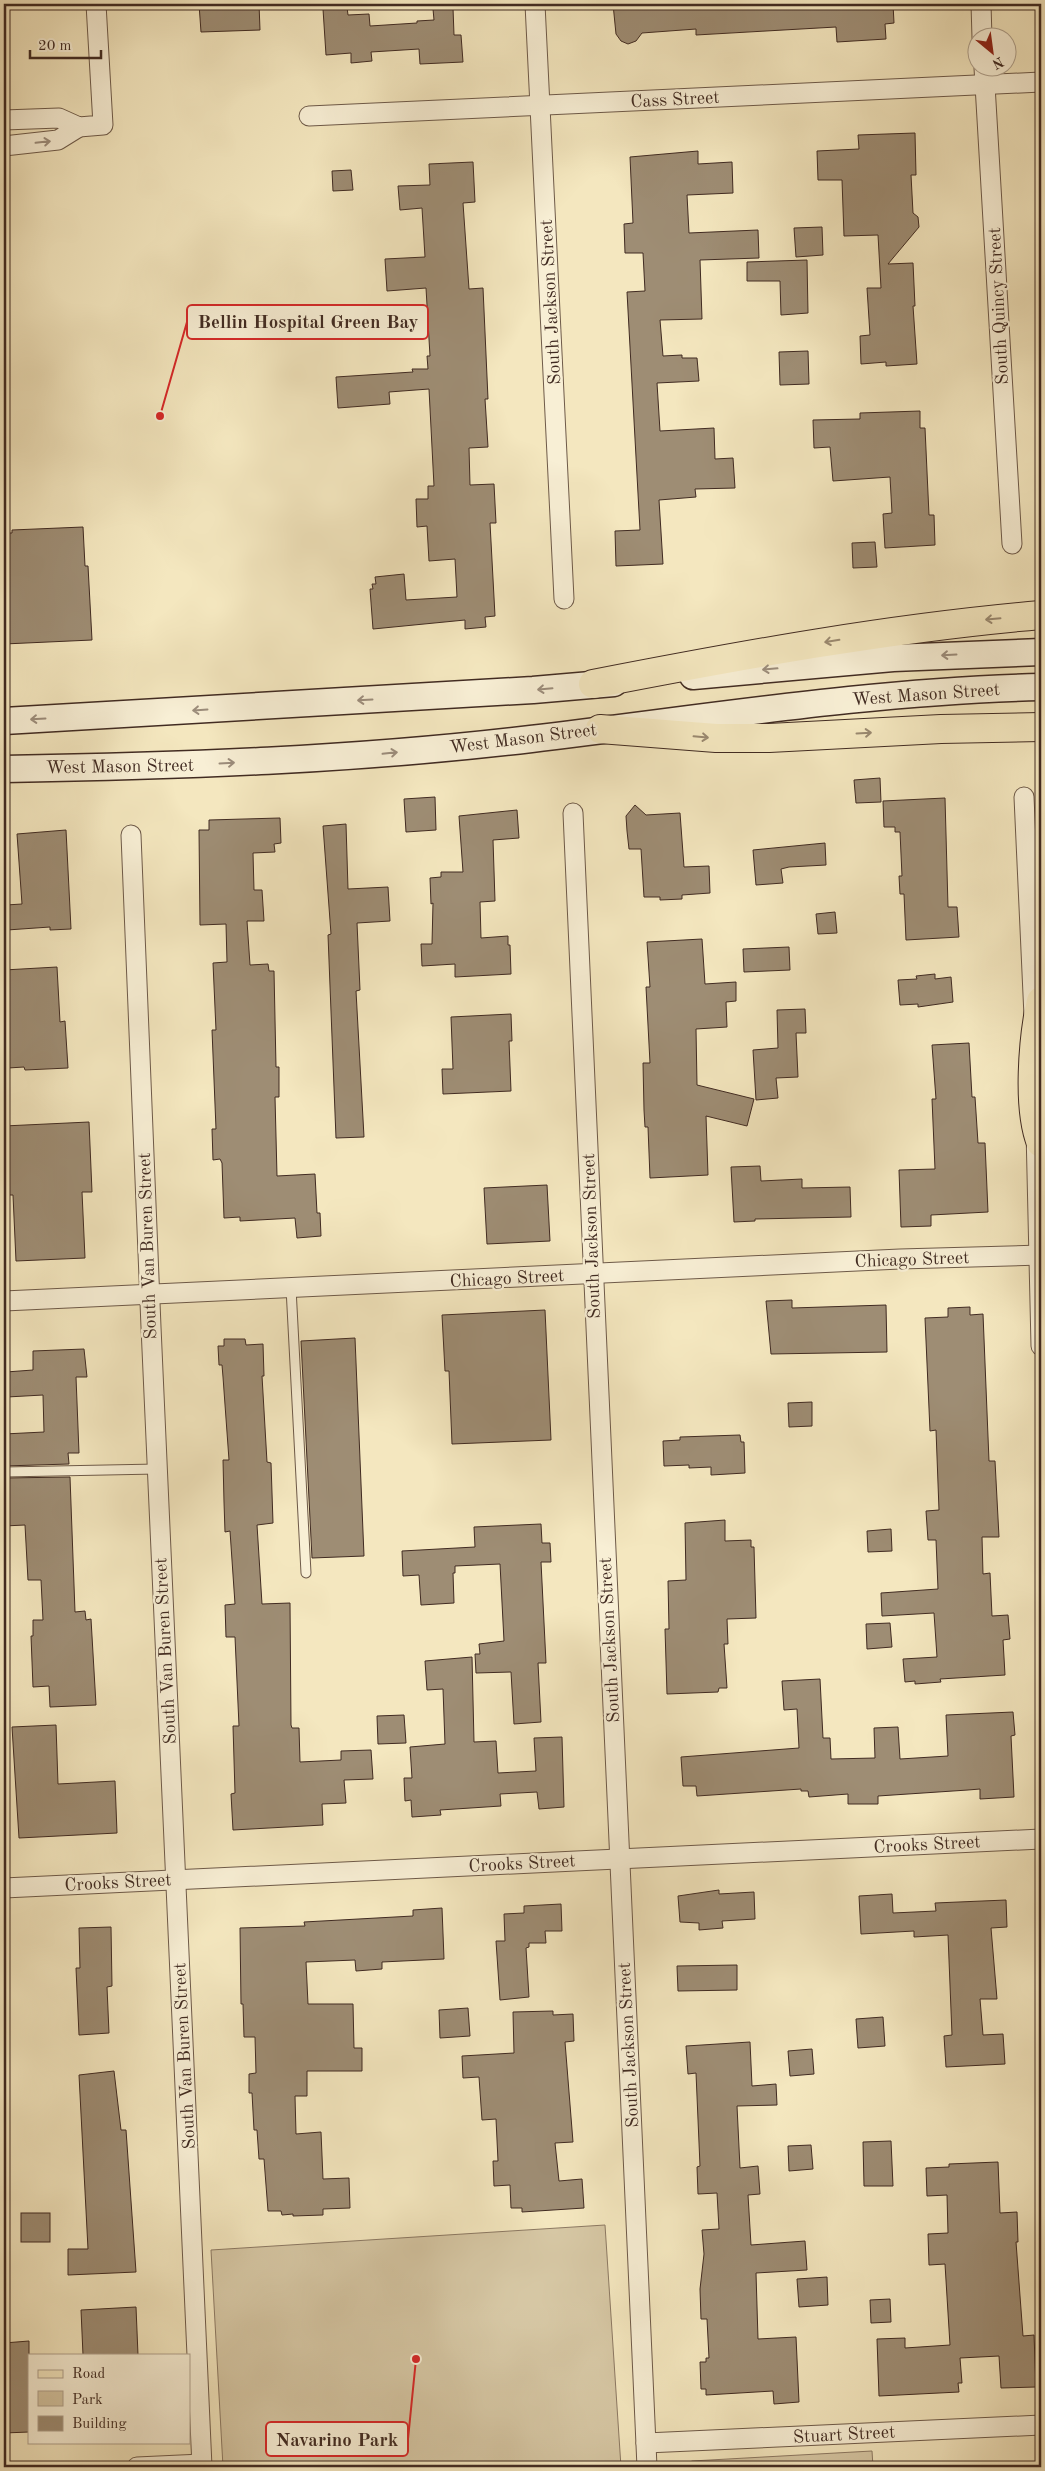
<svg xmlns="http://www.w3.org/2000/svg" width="1045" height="2471" viewBox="0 0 1045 2471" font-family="'Old Standard TT',serif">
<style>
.green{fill:#d6c7a4;stroke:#8c7963}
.building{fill:#9e8d74;stroke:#412b22}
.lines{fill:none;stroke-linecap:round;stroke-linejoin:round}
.service-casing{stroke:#6e5a49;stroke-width:11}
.minor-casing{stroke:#6e5a49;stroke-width:21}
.secondary-casing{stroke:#412b22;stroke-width:29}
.primary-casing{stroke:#412b22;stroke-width:30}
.service{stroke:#f8efd5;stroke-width:9}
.minor{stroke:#f8efd5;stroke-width:19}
.secondary{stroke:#f8efd5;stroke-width:26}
.primary{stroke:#f4e7bf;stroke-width:28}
.oneway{stroke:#9c8d7c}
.oneway2{stroke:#9a8970}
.labels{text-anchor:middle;stroke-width:4.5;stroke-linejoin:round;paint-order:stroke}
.street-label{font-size:18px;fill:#412b22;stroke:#f8efd5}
.leader{fill:none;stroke:#d62828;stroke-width:2}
.callout-dot{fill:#d62828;stroke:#f8efd5;stroke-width:2}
.callout{fill:#f8efd5;stroke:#d62828;stroke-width:2}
.callout-label{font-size:19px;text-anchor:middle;font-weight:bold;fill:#412b22}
</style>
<rect width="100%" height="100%" fill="#f4e7bf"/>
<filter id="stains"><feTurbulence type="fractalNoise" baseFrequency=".004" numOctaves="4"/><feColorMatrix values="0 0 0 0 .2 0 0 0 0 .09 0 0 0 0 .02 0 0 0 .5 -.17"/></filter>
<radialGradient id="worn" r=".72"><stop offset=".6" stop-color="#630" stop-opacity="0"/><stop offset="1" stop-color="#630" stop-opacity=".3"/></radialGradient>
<g class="green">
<path d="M605 2225 621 2467H223L211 2250Z"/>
<path d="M872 2451 873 2467H681L692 2461Z"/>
</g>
<g class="building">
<path d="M199 4H259L260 30 201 32Z"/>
<path d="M613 4H893L894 23 885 24 886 39 837 42 836 27 696 35V29L642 33 636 41 628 44 621 41 616 34Z"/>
<path d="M347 7 348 15 369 14 370 26 417 23V21L434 20 433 9 453 8 454 35H461L463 62 420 64 419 49 371 52 372 61 351 63V53L326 55 323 9Z"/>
<path d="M915 133 916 175H911L913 213 918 217 919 227 888 264 913 263 915 306H913L917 364 886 366V362L861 364 860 336 870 335 867 288H881L878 235 844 236 842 180H818L817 151 859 149 858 135Z"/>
<path d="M698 151V164L732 162 733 193 687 195 689 233 758 230 759 258 700 260 702 319 660 320 663 356 682 355V358H697L699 381 657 383 660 431 714 428 715 459 733 458 735 488 695 489 696 497 659 500 663 564 616 566 615 531 640 530 627 292 645 291 643 253H625L624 224 633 223 630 157Z"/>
<path d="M473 162 475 202 463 203 469 289 483 288 488 399H485L488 447 469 448 470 485 494 484 496 523H490L495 616 485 617 486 627 465 629V620L373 629 370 589H373L372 584H376L375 577 404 574 406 600 457 597 455 559 429 561 427 526 417 527 416 499H428V486H434L429 389 389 392 390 404 338 408 336 377 413 372 412 369H428L427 356H430L426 288 387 291 385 259 425 257 422 208 400 210 398 186 430 185 429 164Z"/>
<path d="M351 170 353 190 333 191 332 171Z"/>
<path d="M822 227 823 255 796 257 794 228Z"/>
<path d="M807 260 808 313 781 315 780 281H747V262Z"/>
<path d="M808 351 809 384 780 385 779 352Z"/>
<path d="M920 411V428H925L929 515H934L935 545 885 548 883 514 892 513 890 477 833 481 830 447 814 448 813 420 860 419V413Z"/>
<path d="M83 527 85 566H88L92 640 4 644V533H12V530Z"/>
<path d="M875 542 877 567 853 568 852 543Z"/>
<path d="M880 778 881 802 856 803 854 780Z"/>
<path d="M435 797 436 830 406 832 404 799Z"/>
<path d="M945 798 948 907H957L959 937 906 940 904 894H900L899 876H902L900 832H895V827H884L883 801Z"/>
<path d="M635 805 646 815 680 813 684 867 709 866 710 893 682 895V899L660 900V897H644L641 849H629L627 831 626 816Z"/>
<path d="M517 810 519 838 493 840 495 901 480 902 481 938 508 936V945H510L511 974 455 977V964L422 966 421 944H432L433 903 431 904 430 878 441 877V872H463L459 816Z"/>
<path d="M280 818 281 843 274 844 275 852 253 853 254 890H262L264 921H247L250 965 268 964 269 971H274L276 1067H279V1097H275L277 1176 315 1174 317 1213H320L321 1236 297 1238 295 1218 240 1221V1217L224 1218 222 1163 220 1159 213 1160 212 1129H216L212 1030H216L213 963 227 962 226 924 200 925 199 830H209V820Z"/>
<path d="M346 824 348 889 388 887 390 921 357 923 360 990 356 991 364 1137 336 1138 328 935 331 934 323 826Z"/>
<path d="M66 830 71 929 50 930V927L7 930 6 905 22 904 17 834Z"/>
<path d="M825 843 826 865 789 867 781 869 783 883 756 885 753 850Z"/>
<path d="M835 912 837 933 818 934 816 914Z"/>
<path d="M702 939 705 984 736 982V1001L726 1002 727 1027 696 1029 697 1085 754 1099 747 1126 706 1116 708 1175 650 1178 648 1127H645L644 1110 643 1063H650L646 987H650L647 942Z"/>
<path d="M789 947 790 970 744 972 743 949Z"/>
<path d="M57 967 60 1022 65 1021 68 1068 25 1070 24 1067 8 1068 4 970Z"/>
<path d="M935 974V979L951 977 953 1002 918 1007V1004L900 1005 898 980 917 979 916 976Z"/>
<path d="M805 1009 806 1033H796L798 1077 776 1078 778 1098 756 1100 753 1050 778 1048 777 1010Z"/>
<path d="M511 1014 512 1041H509L511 1091 443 1094 442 1069H453L451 1017Z"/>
<path d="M969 1043 972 1097H975L978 1143H985L988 1212 931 1215V1226L901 1227 899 1170 935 1169 932 1099H936L932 1045Z"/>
<path d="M89 1122 92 1192H82L85 1258 16 1261 13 1195H4V1126Z"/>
<path d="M760 1166 761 1181 802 1179V1188L850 1187 851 1217 755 1219V1221L734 1222 731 1167Z"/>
<path d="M547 1185 550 1241 487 1244 484 1188Z"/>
<path d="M792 1300V1308L886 1305 887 1352 771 1354 766 1301Z"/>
<path d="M970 1307V1315L983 1314 989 1461H995L999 1537H982L983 1574 990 1573 992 1616 1008 1615 1010 1639 1003 1640 1005 1675 940 1679 941 1682 915 1684V1681L905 1682 903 1659 937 1657 934 1613 882 1616 881 1593 938 1589 936 1540H928L926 1511 939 1510 936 1430 930 1431 925 1318 948 1317V1308Z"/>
<path d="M545 1310 551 1440 452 1444 449 1371H445L442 1315Z"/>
<path d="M355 1338 364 1556 312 1558 301 1341Z"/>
<path d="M224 1339H245L246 1345 263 1344 264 1376H262L267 1462 271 1463 273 1523 257 1525 262 1604 290 1603 291 1725 292 1728H299L300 1762 341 1760V1751L371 1750 373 1779 344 1780 346 1803 322 1804 323 1825 233 1830 231 1794 235 1793 233 1726H239L235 1637H226L225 1605 235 1604 230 1531 225 1532 224 1502 223 1460H229L223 1377 222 1365H219L218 1346H224Z"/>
<path d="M84 1349 87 1377H76L79 1453H68L69 1464 4 1466V1434L44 1432 43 1395 7 1397 6 1372 33 1370V1351Z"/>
<path d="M812 1402V1426L789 1427 788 1403Z"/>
<path d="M740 1435 741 1442H744L745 1473 711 1475V1467L689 1468V1465L664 1466 663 1441 680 1440V1437Z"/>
<path d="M70 1477 75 1612 85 1611 86 1620 91 1619 96 1705 50 1707 49 1686 33 1687 31 1636H33V1620H43L41 1580H28L25 1525 4 1526V1478Z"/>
<path d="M725 1520V1541L751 1540V1547H754L756 1618 727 1619 728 1644H724L727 1688H719L718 1692 667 1694 665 1629H669L668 1581 686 1580 685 1523Z"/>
<path d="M541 1524 542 1543H550L551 1562H541L546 1663H538L541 1722 514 1724 511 1672 476 1673 475 1654H480L479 1644 504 1641 500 1564 455 1566V1573H453L454 1603 421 1605 419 1575 403 1576 402 1551 475 1547 474 1527Z"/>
<path d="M891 1529 892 1551 868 1552 867 1531Z"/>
<path d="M890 1623 892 1647 867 1649 866 1624Z"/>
<path d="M472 1657 474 1742 496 1741 498 1773 536 1771 534 1738 562 1737 564 1807 539 1809 537 1792 500 1794 501 1806 440 1810 441 1815 412 1817 411 1800 405 1801 404 1778H412L410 1747 445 1744 443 1689 427 1690 425 1661Z"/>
<path d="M820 1679 823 1738H830L831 1759 875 1758 874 1728 898 1727 900 1759 948 1756 946 1715 1013 1712 1015 1735 1011 1736 1014 1797 980 1799V1789L968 1790 878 1796V1804H848V1794L809 1797 808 1791H801V1789L697 1796 696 1786H683L681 1757 799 1748 797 1709 784 1710 782 1681Z"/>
<path d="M404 1715 406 1743 378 1744 377 1716Z"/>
<path d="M56 1725 58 1784 115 1781 117 1833 19 1838 12 1727Z"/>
<path d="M719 1890V1894L754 1892 755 1919 722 1921 723 1928 699 1930V1923L680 1922 678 1896Z"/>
<path d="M892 1894 893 1913 936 1911 935 1903 1006 1900 1007 1927 991 1928 997 1999H980L983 2035 1003 2034 1005 2064 946 2067 944 2036 952 2035 948 1935 914 1937V1931L861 1934 859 1896Z"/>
<path d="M561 1904 562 1931H545L546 1943H529V1947L526 1948 529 1997 500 2000 496 1941H505L504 1914 524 1913V1906Z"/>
<path d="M442 1908 444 1959 382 1962V1969L356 1971 355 1960 306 1962 308 2004H353L354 2048H362V2071H307V2096H295L296 2134 321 2132 323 2179 349 2178 350 2208 323 2209V2215L293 2216V2214L282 2215 281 2211H268L264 2159H259L257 2130H254L252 2093H249V2074L256 2073 255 2037H244L243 2004H241L240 1928 305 1926 304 1922 413 1916V1910Z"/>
<path d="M111 1927 112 1986 107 1987 109 2033 79 2035 76 1968H80L79 1928Z"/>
<path d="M737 1965V1990L678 1991 677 1966Z"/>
<path d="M468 2008 470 2036 440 2038 439 2010Z"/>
<path d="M553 2011V2015L573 2014 574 2041 565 2042 573 2142 555 2143 559 2181 582 2179 584 2208 522 2212V2208H511L510 2185 494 2186 493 2161H498L496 2119 482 2120 479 2077 463 2078 462 2056 514 2053 513 2012Z"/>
<path d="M883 2017 885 2046 858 2048 856 2019Z"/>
<path d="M750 2042 752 2086 776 2084 777 2105 737 2106 740 2168 758 2166 760 2194 748 2195 751 2245 805 2241 807 2270 756 2273 758 2339 796 2337 799 2402 774 2404 773 2391 706 2395V2389H701L700 2362H706V2358H709L707 2319H701L700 2289 704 2254 702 2230 719 2229 717 2193 698 2194 697 2167 700 2166 696 2073 688 2074 686 2046Z"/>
<path d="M812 2049 814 2074 790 2076 788 2051Z"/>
<path d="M114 2071 121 2130H126L136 2272 68 2275V2249H88L79 2075Z"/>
<path d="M891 2141 893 2186H864L863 2142Z"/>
<path d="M811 2145 813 2169 789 2171 788 2146Z"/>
<path d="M998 2162 1000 2213 1017 2212 1018 2242H1016L1023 2336 1034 2335 1036 2387 1001 2388 999 2356 960 2358 962 2383H958L959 2392 879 2396 877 2339 905 2338V2348L950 2345 945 2264 929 2265 928 2234 948 2233 947 2195 927 2196 926 2168 949 2167V2164Z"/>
<rect x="21" y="2213" width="29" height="29"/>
<path d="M827 2277 828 2305 799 2307 797 2279Z"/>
<path d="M890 2299 891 2322 871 2323 870 2300Z"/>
<path d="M136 2307 138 2355H83L81 2310Z"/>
<path d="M29 2341V2432L4 2433V2343Z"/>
</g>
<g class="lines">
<g class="service-casing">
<g id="service">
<path d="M291 1288 306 1573"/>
<path d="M4 1472 157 1469"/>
</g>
</g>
<g class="minor-casing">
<g id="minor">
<path d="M535 4 564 599"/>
<path d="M981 4 982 38"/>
<path d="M984 68 1012 544"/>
<path d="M309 116 1041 82"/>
<path d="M4 120 59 118 79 127 103 125 96 4"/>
<path d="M4 146 58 140 79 127"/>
<path d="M1024 797 1034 1016"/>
<path d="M573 813 647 2467"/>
<path d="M131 835 151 1327 202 2467"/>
<path d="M1036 1130 1041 1346"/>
<path d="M4 1301 900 1259 1041 1255"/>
<path d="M4 1888 1041 1839"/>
<path d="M646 2443 1041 2425"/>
<path d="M137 2467 202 2464"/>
</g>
</g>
<g class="secondary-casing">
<g id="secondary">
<path d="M693 676 893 658 1041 652"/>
<path d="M4 721 533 690 614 683"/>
<path d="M4 769C180 766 356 760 531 739 701 719 870 691 1041 687"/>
</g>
</g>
<g class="primary-casing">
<g id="primary">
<path d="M593 684C742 655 890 628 1041 615"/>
<path d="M600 729 716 738H769L941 729 1041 727"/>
<path d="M1041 1001C1033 1038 1027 1108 1041 1143"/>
</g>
</g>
<use href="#service" class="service"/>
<use href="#minor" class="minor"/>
<use href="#secondary" class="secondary"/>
<use href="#primary" class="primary"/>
</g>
<defs><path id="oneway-shaft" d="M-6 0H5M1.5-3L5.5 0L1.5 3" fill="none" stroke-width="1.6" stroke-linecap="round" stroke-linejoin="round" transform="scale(1.25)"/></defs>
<g class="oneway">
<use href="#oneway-shaft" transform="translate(43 142) rotate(-6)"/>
<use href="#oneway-shaft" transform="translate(949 655) rotate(177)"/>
<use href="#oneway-shaft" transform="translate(770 669) rotate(175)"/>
<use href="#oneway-shaft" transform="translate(545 689) rotate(175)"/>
<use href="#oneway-shaft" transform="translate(365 700) rotate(177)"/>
<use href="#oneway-shaft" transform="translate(200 710) rotate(176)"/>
<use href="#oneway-shaft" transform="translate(38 719) rotate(177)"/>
<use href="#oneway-shaft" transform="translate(390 753) rotate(-6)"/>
<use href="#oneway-shaft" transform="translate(227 763) rotate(-3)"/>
</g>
<g class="oneway2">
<use href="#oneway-shaft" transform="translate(993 619) rotate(175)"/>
<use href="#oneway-shaft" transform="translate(832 641) rotate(171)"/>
<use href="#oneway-shaft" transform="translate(864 733) rotate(-3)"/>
<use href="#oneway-shaft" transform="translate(701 737) rotate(5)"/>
</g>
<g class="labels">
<g class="street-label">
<text transform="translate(675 99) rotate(-3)" y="6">Cass Street</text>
<text transform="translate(550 302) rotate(-93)" y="6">South Jackson Street</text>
<text transform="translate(998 306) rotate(-93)" y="6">South Quincy Street</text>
<text transform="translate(926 694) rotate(-4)" y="6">West Mason Street</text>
<text transform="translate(523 738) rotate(-7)" y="6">West Mason Street</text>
<text transform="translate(120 766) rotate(-1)" y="6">West Mason Street</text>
<text transform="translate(591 1236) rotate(-92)" y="6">South Jackson Street</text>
<text transform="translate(147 1246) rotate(-92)" y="6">South Van Buren Street</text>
<text transform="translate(912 1259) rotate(-2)" y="6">Chicago Street</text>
<text transform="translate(507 1278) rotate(-3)" y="6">Chicago Street</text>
<text transform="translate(609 1640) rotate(-93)" y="6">South Jackson Street</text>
<text transform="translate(165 1651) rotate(-93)" y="6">South Van Buren Street</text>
<text transform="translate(927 1844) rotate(-3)" y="6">Crooks Street</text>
<text transform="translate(522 1863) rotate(-3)" y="6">Crooks Street</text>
<text transform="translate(118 1882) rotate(-3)" y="6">Crooks Street</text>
<text transform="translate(628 2045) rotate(-93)" y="6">South Jackson Street</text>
<text transform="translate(184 2056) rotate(-93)" y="6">South Van Buren Street</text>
<text transform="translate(844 2434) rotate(-3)" y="6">Stuart Street</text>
</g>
</g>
<path class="leader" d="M160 416L187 322M416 2359L408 2439"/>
<g class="callout-dot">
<circle cx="160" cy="416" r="5"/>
<circle cx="416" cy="2359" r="5"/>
</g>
<g class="callout">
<rect x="187" y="305" width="241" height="34" rx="5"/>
<rect x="266" y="2422" width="142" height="34" rx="5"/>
</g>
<g class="callout-label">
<text x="308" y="328">Bellin Hospital Green Bay</text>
<text x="337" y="2446">Navarino Park</text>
</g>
<rect width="1045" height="2471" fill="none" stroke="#f4e7bf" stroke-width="20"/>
<rect x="5" y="5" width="1035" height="2461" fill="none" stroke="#412b22" stroke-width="2.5"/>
<rect x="10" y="10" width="1025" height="2451" fill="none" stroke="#412b22"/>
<rect x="28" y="2354" width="162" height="90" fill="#f8efd5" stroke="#afa18d"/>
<rect x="38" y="2370" width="25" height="8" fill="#f4e7bf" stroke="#afa18d"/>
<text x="72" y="2378" font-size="15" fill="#412b22">Road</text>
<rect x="38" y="2391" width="25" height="15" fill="#d6c7a4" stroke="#afa18d"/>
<text x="72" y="2404" font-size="15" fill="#412b22">Park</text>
<rect x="38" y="2416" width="25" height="15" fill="#9e8d74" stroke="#afa18d"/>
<text x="72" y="2428" font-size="15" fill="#412b22">Building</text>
<g transform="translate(992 52) rotate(151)"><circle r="24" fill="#f8efd5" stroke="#afa18d"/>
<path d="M0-4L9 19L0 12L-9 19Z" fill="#8f2418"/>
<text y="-8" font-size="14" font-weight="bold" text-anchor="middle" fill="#412b22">N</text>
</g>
<path d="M30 50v8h71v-8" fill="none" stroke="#412b22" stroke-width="2.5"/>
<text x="38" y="50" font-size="15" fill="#412b22" stroke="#f8efd5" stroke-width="4" paint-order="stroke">20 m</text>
<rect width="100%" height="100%" filter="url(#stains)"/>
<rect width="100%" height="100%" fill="url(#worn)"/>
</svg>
